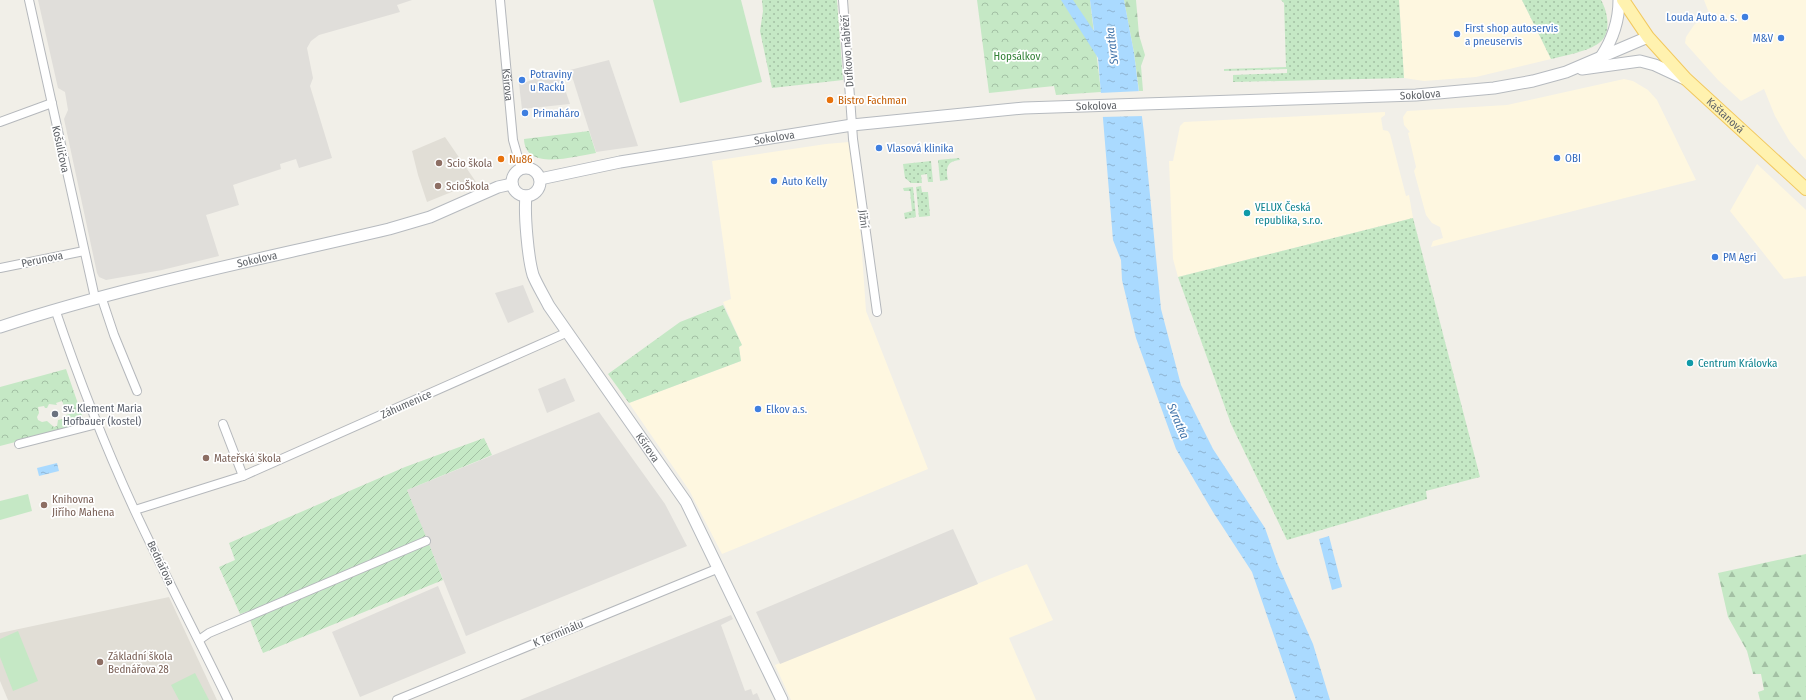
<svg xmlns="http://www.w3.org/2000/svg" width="1806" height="700" viewBox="0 0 1806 700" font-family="'Fira Sans Condensed',sans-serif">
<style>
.commercial{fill:#fef7e0}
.industrial{fill:#e0deda}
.education{fill:#e1ded6}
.grass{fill:url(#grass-dots)}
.forest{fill:url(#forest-firs)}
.park{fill:url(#park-crowns);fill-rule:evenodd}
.garden{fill:url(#garden-furrows)}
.pitch{fill:#c5e8c5}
.water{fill:url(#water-ripples)}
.pier{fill:#f1efe8}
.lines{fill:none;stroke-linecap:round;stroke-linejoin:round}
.street-casing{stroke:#b5b8bc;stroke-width:10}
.secondary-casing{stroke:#b6babf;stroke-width:13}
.primary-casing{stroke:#f2c960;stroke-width:14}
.street{stroke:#fff;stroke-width:8}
.secondary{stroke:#fff;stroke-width:11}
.primary{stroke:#fff2af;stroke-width:12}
.shop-dot{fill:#3f7fe0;stroke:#fff;stroke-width:1.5}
.food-dot{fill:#e8710a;stroke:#fff;stroke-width:1.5}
.education-dot{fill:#8d6e63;stroke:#fff;stroke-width:1.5}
.culture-dot{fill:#0f9aa8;stroke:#fff;stroke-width:1.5}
.worship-dot{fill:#6b7280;stroke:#fff;stroke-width:1.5}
.labels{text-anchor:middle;stroke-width:3.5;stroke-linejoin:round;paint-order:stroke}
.shop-label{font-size:11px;fill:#366cbe;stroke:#fff;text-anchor:start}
.street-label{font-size:11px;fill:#5f6368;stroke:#fff}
.park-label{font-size:11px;fill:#348238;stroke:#fff}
.food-label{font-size:11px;fill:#c56008;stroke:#fff;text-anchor:start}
.education-label{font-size:11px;fill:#785e54;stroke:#fff;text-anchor:start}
.culture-label{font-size:11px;fill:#0d838f;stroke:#fff;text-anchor:start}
.worship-label{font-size:11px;fill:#5b616d;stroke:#fff;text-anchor:start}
.water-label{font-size:12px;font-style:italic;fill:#4174aa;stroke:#fff}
</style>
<defs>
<pattern id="grass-dots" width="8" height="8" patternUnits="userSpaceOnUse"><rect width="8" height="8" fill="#c5e8c5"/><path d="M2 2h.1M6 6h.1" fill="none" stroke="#a3c0a4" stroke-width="1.8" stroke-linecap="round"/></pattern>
<pattern id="forest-firs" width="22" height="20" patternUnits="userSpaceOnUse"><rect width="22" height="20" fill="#c5e8c5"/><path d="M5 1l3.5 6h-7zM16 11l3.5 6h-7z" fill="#a3c0a4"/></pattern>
<pattern id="park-crowns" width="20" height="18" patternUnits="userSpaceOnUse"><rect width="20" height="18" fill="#c5e8c5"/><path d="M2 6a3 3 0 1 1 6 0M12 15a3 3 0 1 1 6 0" fill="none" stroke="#a3c0a4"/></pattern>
<pattern id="garden-furrows" width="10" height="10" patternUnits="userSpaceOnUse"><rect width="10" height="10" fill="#c5e8c5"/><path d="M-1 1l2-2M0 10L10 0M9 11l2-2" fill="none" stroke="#a3c0a4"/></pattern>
<pattern id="water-ripples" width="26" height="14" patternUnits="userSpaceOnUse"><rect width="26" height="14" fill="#aadaff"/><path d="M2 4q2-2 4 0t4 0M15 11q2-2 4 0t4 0" fill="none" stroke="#8eb4d2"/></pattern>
</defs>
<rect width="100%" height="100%" fill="#f1efe8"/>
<g class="commercial">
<path d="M1399 0H1522L1551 59 1476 77 1424 81 1404 78Z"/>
<path d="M1704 0H1806V160L1790 142 1775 116 1764 89 1741 101 1718 80 1685 43 1686 37 1694 25 1709 13Z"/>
<path d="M1624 79 1633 81 1648 90 1657 100 1696 180 1431 247 1433 241 1443 238 1440 227 1432 223 1426 215 1414 171 1416 167 1408 133 1410 132 1404 125 1403 117 1407 111 1507 105Z"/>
<path d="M1385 112V115L1381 118 1383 130 1388 131 1390 134 1406 196 1409 195 1413 218 1178 277 1173 259 1169 161H1173L1180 126 1184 122Z"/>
<path d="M849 142 860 224 866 311 928 469 722 554 689 490 629 403 741 361 739 347 742 345 723 302 731 299 712 161 826 144Z"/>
<path d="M1757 164 1806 210V276L1784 279 1730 211Z"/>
<path d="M1027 564 1053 620 1009 638 1036 700H791L775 665Z"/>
</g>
<g class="industrial">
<path d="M38 0H412L397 5 400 12 319 35 311 41 307 48 313 78 310 86 332 158 299 168 296 159 280 164 281 169 233 185 239 205 206 215 219 256 162 270 106 280 99 277 97 273 64 119 68 110 65 92 58 88Z"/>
<path d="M609 60 638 146 596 152 570 70Z"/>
<path d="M559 72 570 104 522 109 519 84Z"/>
<path d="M523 285 534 312 508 323 495 293Z"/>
<path d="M565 378 575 401 547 413 538 389Z"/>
<path d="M599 412 665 504 687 546 466 636 407 490Z"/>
<path d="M953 529 978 584 780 664 756 612Z"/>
<path d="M438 586 466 653 360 697 332 632Z"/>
<path d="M731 615 733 619 721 625 745 691 751 689 753 695 757 693 760 700H520Z"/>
</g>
<g class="education">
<path d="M445 137 476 182 427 202 418 175 412 151Z"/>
<path d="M169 597 217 700H8L0 681V633Z"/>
</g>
<g class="grass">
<path d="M762 0H837L843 80 772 88 760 31 763 11Z"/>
<path d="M1270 0H1399L1404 78 1233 82V75L1287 73V69L1224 71V69L1286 67 1284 3 1281 0Z"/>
<path d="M1522 0H1601C1608 12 1612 34 1599 43 1589 51 1564 56 1551 59Z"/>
<path d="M959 158 960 160C946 161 946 169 948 180L940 181 938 160Z"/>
<path d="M931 161 933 182H928L927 174 921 175 922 183H911L905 178 903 164Z"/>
<path d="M921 186 922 192H928L930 216 919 217 916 187Z"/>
<path d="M913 187 916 217 905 219 904 213 912 211 910 191H904L903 188Z"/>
<path d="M1413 218 1480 477 1426 491 1427 499 1287 540 1231 424 1178 277Z"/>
</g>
<g class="forest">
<path d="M1124 0H1136L1139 35 1145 55 1141 66 1143 91H1139L1134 53Z"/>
<path d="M1806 554V700H1760L1758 692 1764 690 1761 674H1753L1747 651 1728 617 1718 573Z"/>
</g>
<g class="park">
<path d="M977 0H1090L1101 92 1056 95 1054 86 989 93Z"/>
<path d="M589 131 596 153C575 156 525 172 524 139Z"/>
<path d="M723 305 742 345 739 347 741 361 629 403 608 374 680 322Z"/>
<path d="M66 369 85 424 0 446V387ZM62 401 65 408 72 407 73 413 66 415 67 418 58 420 57 426 54 427 47 421 42 422 38 420 37 417 39 413 38 407 44 406 45 408H47L49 404 57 405 56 403Z"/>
</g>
<g class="garden">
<path d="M484 438 492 455 407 490 427 539 278 601 240 614 219 567 235 560 229 543 405 467Z"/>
<path d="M429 544 443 580 263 653 250 620Z"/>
</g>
<g class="pitch">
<path d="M653 0H741L762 82 680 103Z"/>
<path d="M28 494 32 511 0 520V501Z"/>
<path d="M18 631 38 681 13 691 0 657V639Z"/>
<path d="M195 673 209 700H179L171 685Z"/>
</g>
<g class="water">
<path d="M1061 0H1073L1094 31 1090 0H1124L1134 53 1144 133 1161 309 1181 385 1213 449 1265 528 1278 565 1313 644 1330 700H1296L1252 572 1213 512 1176 449 1136 338 1122 280 1121 260 1113 240 1098 58Z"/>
<path d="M57 463 59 471 39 476 37 468Z"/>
<path d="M1329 536 1342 587 1332 590 1319 539Z"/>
</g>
<path class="pier" d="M1141 91 1144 116 1101 117 1099 93Z"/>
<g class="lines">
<g class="street-casing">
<g id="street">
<path d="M29 0 95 298"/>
<path id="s1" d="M500 0 513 140 521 168"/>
<path d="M843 0 853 139 877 312"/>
<path d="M0 122 52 103"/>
<path d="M0 268 84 251"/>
<path d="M101 296 114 335 137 391"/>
<path d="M55 309C78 377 104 444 134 509 164 574 197 636 228 700"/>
<path d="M223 424 243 476"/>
<path d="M19 444 97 424"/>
<path d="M135 510 243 476 568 332"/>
<path d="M199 640 209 633 426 541"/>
<path d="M397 700 719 568"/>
</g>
</g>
<g class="secondary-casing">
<g id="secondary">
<path d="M1601 57C1613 39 1619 22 1619 0"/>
<path d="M1582 69 1640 61 1655 65 1685 79"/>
<circle cx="526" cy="182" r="14"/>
<path id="s2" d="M540 179 620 162 852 125 1024 108 1416 95 1494 88 1533 81 1566 72 1648 37"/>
<path id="s3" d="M526 196C524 214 528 258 533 275 537 285 544 296 549 306L686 502 782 700"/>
<path id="s4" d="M0 327C128 285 258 260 389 229L430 217 498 187 512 184"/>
</g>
</g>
<g class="primary-casing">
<g id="primary">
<path id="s5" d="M1623 0 1648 37 1686 79 1806 189"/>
</g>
</g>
<use href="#street" class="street"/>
<use href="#secondary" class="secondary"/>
<use href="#primary" class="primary"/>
</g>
<g class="shop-dot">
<circle cx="1745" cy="17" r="4"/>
<circle cx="1457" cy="34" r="4"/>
<circle cx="1781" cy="38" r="4"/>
<circle cx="522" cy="80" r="4"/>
<circle cx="525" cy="113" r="4"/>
<circle cx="879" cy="148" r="4"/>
<circle cx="1557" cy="158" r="4"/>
<circle cx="774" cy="181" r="4"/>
<circle cx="1715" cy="257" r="4"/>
<circle cx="758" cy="409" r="4"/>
</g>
<g class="food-dot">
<circle cx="830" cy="100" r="4"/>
<circle cx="501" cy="159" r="4"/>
</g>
<g class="education-dot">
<circle cx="439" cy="163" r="4"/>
<circle cx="438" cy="186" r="4"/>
<circle cx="206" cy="458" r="4"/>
<circle cx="44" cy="505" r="4"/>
<circle cx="100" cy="662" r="4"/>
</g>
<g class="culture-dot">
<circle cx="1247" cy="213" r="4"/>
<circle cx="1690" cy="363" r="4"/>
</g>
<circle class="worship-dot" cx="55" cy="414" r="4"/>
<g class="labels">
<g class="shop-label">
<text x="1737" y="21" text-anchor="end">Louda Auto a. s.</text>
<text x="1465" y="32">First shop autoservis<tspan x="1465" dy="13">a pneuservis</tspan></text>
<text x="1773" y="42" text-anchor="end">M&amp;V</text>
<text x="530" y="78">Potraviny<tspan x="530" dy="13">u Racků</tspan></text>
<text x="533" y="117">Primaháro</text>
<text x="887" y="152">Vlasová klinika</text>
<text x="1565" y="162">OBI</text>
<text x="782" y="185">Auto Kelly</text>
<text x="1723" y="261">PM Agri</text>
<text x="766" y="413">Elkov a.s.</text>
</g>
<g class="street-label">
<text transform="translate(847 51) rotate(-94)" y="4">Dufkovo nábřeží</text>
<text dy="4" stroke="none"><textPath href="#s1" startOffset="85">Kšírova</textPath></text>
<text dy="4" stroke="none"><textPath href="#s2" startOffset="886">Sokolova</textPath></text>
<text dy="4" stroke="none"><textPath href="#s2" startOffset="562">Sokolova</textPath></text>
<text dy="4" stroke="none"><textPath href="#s5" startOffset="155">Kaštanová</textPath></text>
<text dy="4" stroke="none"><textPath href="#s2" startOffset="238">Sokolova</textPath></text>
<text transform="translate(61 149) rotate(78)" y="4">Košuličova</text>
<text transform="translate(864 219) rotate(83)" y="4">Jižní</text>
<text transform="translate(42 259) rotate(-12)" y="4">Perunova</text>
<text dy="4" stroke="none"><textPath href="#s4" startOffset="266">Sokolova</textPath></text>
<text transform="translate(406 404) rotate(-24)" y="4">Záhumenice</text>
<text dy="4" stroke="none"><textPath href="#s3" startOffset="287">Kšírova</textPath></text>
<text transform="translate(161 563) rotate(64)" y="4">Bednářova</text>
<text transform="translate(558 633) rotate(-23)" y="4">K Terminálu</text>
</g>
<g class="park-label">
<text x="1017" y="60">Hopsálkov</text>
</g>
<g class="food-label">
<text x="838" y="104">Bistro Fachman</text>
<text x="509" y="163">Nu86</text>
</g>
<g class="education-label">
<text x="447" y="167">Scio škola</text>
<text x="446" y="190">ScioŠkola</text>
<text x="214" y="462">Mateřská škola</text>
<text x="52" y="503">Knihovna<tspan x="52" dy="13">Jiřího Mahena</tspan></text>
<text x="108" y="660">Základní škola<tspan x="108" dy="13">Bednářova 28</tspan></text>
</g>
<g class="culture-label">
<text x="1255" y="211">VELUX Česká<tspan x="1255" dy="13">republika, s.r.o.</tspan></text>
<text x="1698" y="367">Centrum Královka</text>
</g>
<g class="worship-label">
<text x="63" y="412">sv. Klement Maria<tspan x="63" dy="13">Hofbauer (kostel)</tspan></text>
</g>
<g class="water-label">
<text transform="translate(1112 46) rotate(-97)" y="4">Svratka</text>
<text transform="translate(1178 421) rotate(67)" y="4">Svratka</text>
</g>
</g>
</svg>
